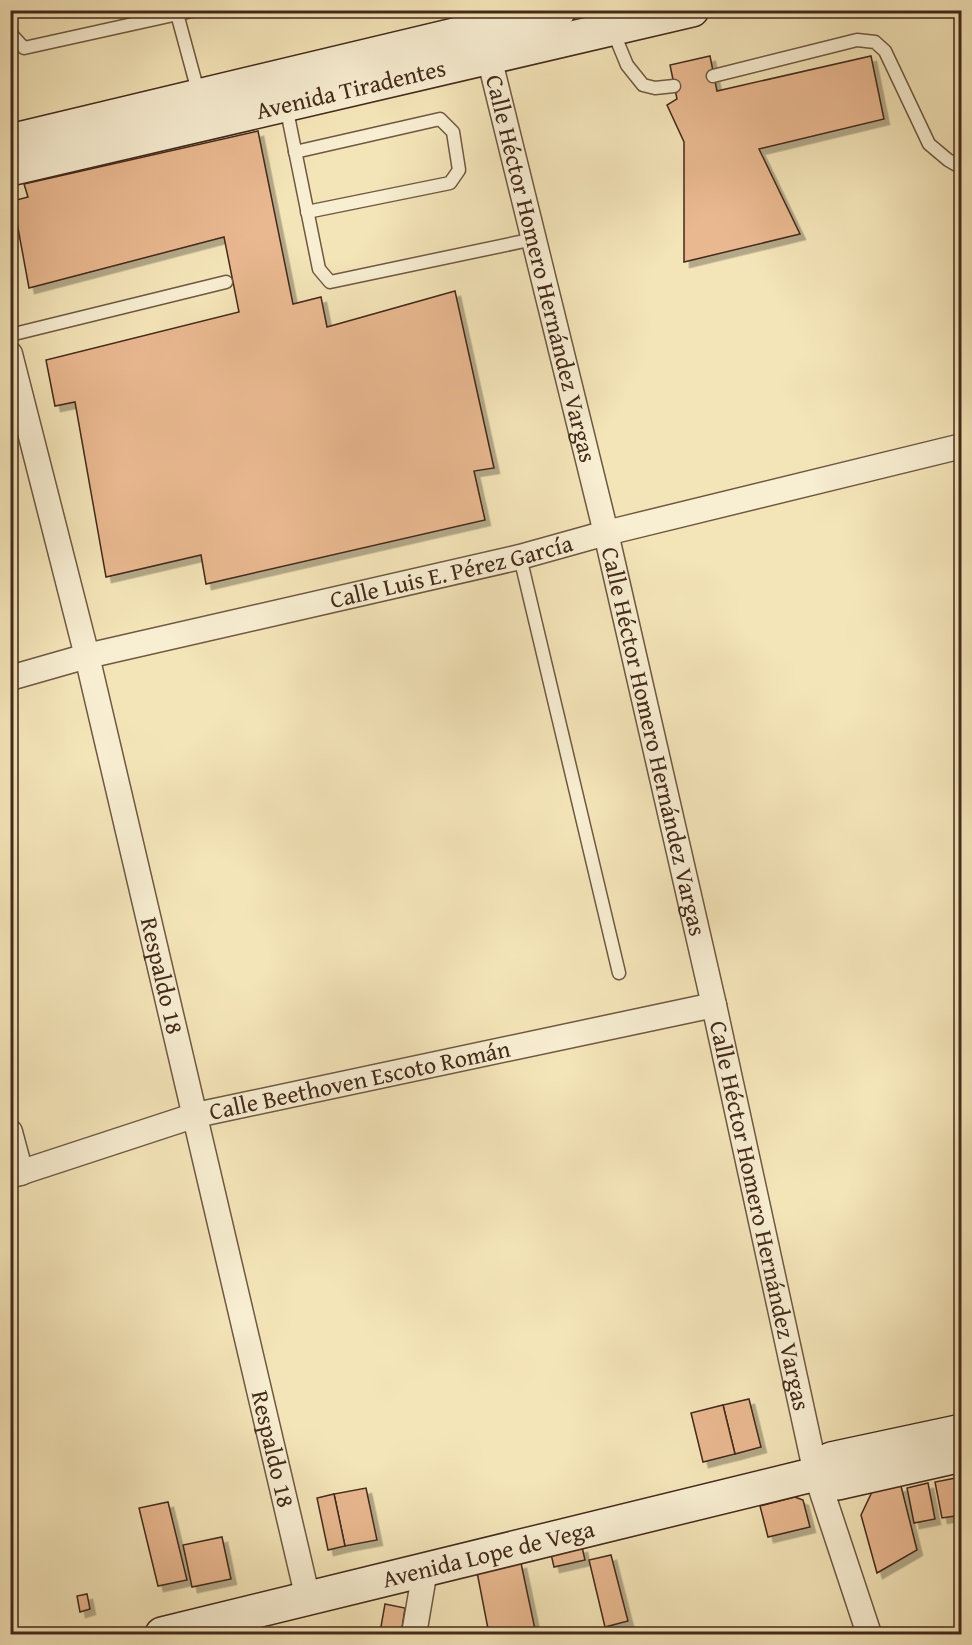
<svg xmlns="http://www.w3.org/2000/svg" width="972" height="1645" viewBox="0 0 972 1645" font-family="'Gentium Book Plus',serif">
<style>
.building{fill:#e9b890;stroke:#43291b;stroke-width:1.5;filter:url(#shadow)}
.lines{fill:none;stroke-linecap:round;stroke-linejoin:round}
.lane-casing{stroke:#6f5842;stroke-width:15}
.street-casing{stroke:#6f5842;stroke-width:27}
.secondary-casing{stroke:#43291b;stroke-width:36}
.lane{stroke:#f8eed2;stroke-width:12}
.street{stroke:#f8eed2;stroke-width:24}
.secondary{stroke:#f8eed2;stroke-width:33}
.labels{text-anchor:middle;stroke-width:6;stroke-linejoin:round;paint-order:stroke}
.street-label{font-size:24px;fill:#43291b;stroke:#f8eed2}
</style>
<defs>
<filter id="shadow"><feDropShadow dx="5.5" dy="5.5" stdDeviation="0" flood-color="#0004"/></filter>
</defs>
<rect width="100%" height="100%" fill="#f4e5b9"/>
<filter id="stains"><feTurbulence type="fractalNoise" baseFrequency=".00333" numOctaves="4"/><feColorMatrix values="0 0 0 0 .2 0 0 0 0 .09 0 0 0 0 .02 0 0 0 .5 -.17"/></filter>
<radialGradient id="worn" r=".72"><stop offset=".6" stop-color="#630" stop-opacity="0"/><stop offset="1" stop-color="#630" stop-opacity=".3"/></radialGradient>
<g class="building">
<path d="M710 56 717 91 871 56 884 119 759 149 800 234 684 262V142L667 105 677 99 670 65Z"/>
<path d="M258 131 293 304 321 297 327 327 455 291 494 468 474 471 485 520 206 584 201 555 106 577 75 402 55 406 46 360 239 312 224 237 29 288 13 201 28 197 24 184Z"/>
<path d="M749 1399 761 1447 735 1454 723 1405Z"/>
<path d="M723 1405 735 1454 703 1462 691 1413Z"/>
<path d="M961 1477 962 1515 942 1518 935 1482Z"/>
<path d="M928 1483 935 1519 914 1523 907 1488Z"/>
<path d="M901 1486 917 1550 877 1573 861 1515 872 1492Z"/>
<path d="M366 1488 377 1540 345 1546 334 1494Z"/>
<path d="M334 1494 345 1546 328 1550 317 1498Z"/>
<path d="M795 1497 803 1500 810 1527 768 1537 760 1506Z"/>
<path d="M168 1502 187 1580 158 1586 139 1508Z"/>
<path d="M222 1537 231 1579 192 1587 183 1545Z"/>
<path d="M582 1547 585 1560 554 1567 551 1554Z"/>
<path d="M611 1555 628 1621 605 1627 589 1560Z"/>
<path d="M521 1563 536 1634H489L477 1572Z"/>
<path d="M87 1594 90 1609 80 1612 77 1596Z"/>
<path d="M385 1604 405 1608 401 1634 380 1632Z"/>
<path d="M293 1628 294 1634H253L252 1633Z"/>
</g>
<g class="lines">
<g class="lane-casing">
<g id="lane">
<path d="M176 10 199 95"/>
<path d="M10 28 12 35 24 48 196 10"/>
<path d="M613 31 627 65 643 85 655 88 674 86"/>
<path d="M713 76 857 40 875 42 885 51 929 144 948 160 962 168"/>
<path d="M286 106 319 269 330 282 534 239"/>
<path d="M295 152 440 119 453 132 459 170 450 183 307 212"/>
<path d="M10 335 226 282"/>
<path d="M520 557 619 973"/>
</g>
</g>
<g class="street-casing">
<g id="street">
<path id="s1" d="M489 57 606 533 714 1005 816 1474 869 1634"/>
<path id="s2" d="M10 354 87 656 308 1599"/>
<path id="s3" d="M10 678 87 656 520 557 606 533 962 446"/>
<path d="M10 1132 21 1173"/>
<path id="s4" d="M10 1176 196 1115 714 1005"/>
<path d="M414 1634 425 1570"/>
</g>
</g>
<g class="secondary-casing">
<g id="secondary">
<path d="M10 141 559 10"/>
<path id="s5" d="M10 169 692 10"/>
<path d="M816 1474 838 1483 962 1455"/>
<path id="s6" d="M162 1634 816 1474 831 1459 962 1431"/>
</g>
</g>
<use href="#lane" class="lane"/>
<use href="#street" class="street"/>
<use href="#secondary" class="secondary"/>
</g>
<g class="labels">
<g class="street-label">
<text dy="8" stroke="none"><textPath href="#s5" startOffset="350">Avenida Tiradentes</textPath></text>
<text dy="8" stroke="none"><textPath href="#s1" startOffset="218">Calle Héctor Homero Hernández Vargas</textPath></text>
<text dy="8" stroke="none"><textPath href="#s3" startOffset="454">Calle Luis E. Pérez García</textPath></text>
<text dy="8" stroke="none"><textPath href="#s1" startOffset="704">Calle Héctor Homero Hernández Vargas</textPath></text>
<text dy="8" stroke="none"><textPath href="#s2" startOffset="640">Respaldo 18</textPath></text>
<text dy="8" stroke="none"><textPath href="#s4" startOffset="363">Calle Beethoven Escoto Román</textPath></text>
<text dy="8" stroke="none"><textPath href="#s1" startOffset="1190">Calle Héctor Homero Hernández Vargas</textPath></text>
<text dy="8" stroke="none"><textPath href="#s2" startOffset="1126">Respaldo 18</textPath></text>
<text dy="8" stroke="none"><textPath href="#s6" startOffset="336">Avenida Lope de Vega</textPath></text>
</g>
</g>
<rect width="972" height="1645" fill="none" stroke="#f4e5b9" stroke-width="36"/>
<rect x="12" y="12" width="948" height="1621" fill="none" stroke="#43291b" stroke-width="3"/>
<rect x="18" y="18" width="936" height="1609" fill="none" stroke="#43291b" stroke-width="1.5"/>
<rect width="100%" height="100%" filter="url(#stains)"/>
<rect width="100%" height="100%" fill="url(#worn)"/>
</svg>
